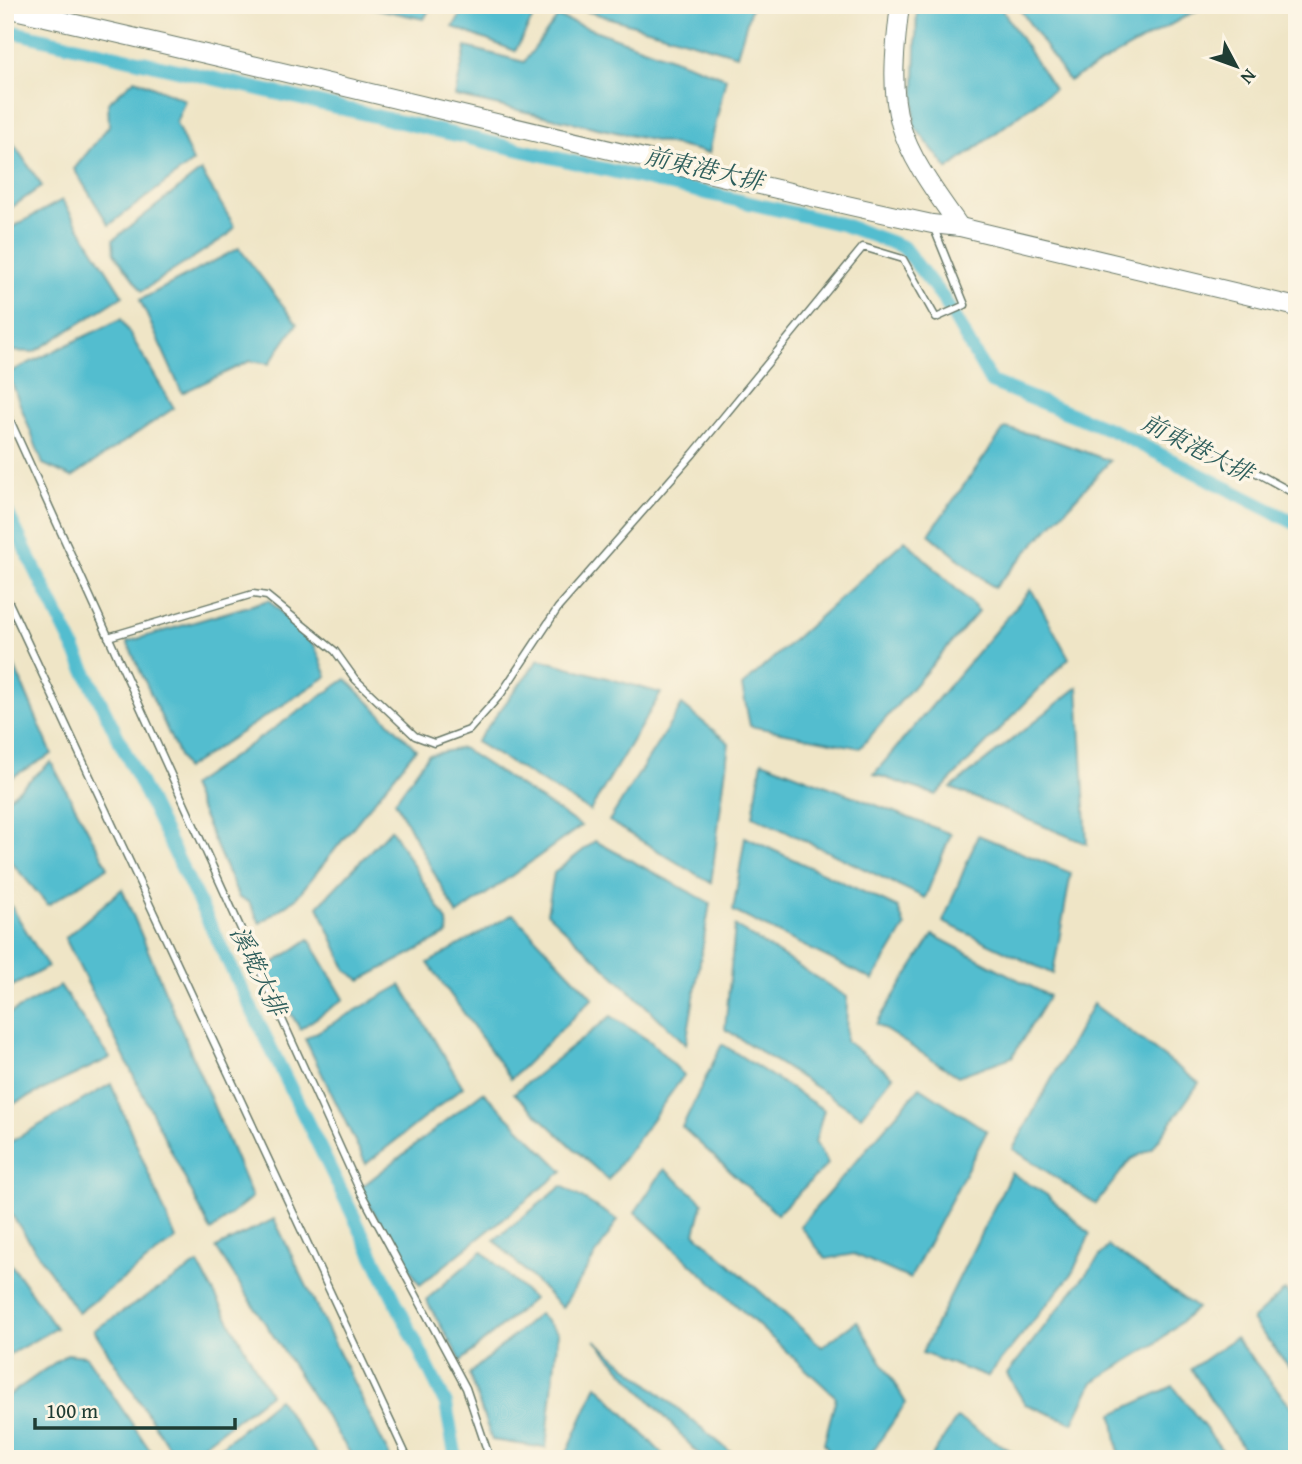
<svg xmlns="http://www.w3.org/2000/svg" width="1302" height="1464" viewBox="0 0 1302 1464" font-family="'Gentium Book Plus','Noto Serif TC',serif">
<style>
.water{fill:#53bdcf;stroke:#397d82;stroke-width:2}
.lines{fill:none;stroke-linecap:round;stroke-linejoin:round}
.canal{stroke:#53bdcf;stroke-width:14}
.lane-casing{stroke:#687867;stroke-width:9}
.secondary-casing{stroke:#687867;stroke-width:20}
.lane{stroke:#fff;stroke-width:6}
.secondary{stroke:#fff;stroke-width:18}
.labels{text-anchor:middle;stroke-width:7;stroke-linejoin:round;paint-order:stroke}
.water-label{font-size:24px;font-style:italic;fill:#2c5d5b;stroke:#fcf5e5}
</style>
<rect width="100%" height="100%" fill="#fcf5e5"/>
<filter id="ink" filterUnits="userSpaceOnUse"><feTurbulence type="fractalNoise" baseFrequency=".0143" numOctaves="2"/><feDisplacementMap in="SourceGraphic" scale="14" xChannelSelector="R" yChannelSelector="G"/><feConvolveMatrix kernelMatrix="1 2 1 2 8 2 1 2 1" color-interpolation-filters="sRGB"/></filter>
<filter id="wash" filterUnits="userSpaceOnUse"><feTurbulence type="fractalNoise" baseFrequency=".00686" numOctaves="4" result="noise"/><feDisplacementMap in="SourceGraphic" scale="28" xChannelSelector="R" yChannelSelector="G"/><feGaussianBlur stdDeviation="1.57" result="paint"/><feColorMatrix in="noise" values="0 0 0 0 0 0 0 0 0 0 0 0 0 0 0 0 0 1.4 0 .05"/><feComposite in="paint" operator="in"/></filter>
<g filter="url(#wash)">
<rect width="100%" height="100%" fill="#efe5c6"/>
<g class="water">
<path d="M359 5H432L424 19Z"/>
<path d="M467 5H540L515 51 453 27Z"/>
<path d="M565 5H752L737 55Z"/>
<path d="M917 5H999L1054 89 948 169 914 126Z"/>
<path d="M1017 5H1203V7L1069 81Z"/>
<path d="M558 17 726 78 709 153 455 96 466 47 524 62Z"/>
<path d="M135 79 185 100 176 123 193 162 109 225 74 169 109 126 108 103Z"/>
<path d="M5 131 42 186 5 212Z"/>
<path d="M201 171 235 227 228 235 142 291 114 253 113 240Z"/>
<path d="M62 200 123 296 34 352 5 351V231Z"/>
<path d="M239 248 297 324 269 364 250 361 182 393 140 300Z"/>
<path d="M121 319 174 408 72 477 43 464 8 373Z"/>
<path d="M1005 428 1050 439 1110 461 994 588 929 534Z"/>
<path d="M905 540 979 611 860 748 750 726 742 686Z"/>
<path d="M1031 589 1069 658 936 795 874 774Z"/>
<path d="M269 600 315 647 327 676 185 769 127 642Z"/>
<path d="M5 644 52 754 5 781Z"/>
<path d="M539 659 661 693 590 811 476 742Z"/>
<path d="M346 679 416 749 296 898 260 923 249 902 239 898 190 786Z"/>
<path d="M1078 687 1087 844 951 788Z"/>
<path d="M682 705 729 743 711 883 609 821Z"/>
<path d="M462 748 581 826 457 915 395 801 428 755Z"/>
<path d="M762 761 951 834 925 898 753 816Z"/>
<path d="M51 762 108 867 48 905 5 855V801Z"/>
<path d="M391 829 447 921 448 934 361 980 347 971 318 906Z"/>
<path d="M978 835 1071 873 1053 974 943 922Z"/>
<path d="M745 837 898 908 905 927 873 980 733 911Z"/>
<path d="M595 841 710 903 686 1044 547 913 554 873Z"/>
<path d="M122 889 252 1197 211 1231 65 938Z"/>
<path d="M5 896 48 967 5 990Z"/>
<path d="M513 914 593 998 511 1079 428 963Z"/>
<path d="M735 926 847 997 846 1041 893 1076 861 1116 725 1029Z"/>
<path d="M933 935 1049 996 1012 1057 958 1076 876 1024Z"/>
<path d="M309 939 344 999 300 1029 265 969Z"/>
<path d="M401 985 463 1087 366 1164 305 1039Z"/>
<path d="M60 986 110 1058 5 1108V1016Z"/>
<path d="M1093 1004 1199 1083 1152 1149 1131 1159 1096 1204 1013 1149Z"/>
<path d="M611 1016 651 1042 684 1075 608 1180 514 1093Z"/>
<path d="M722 1044 824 1110 815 1142 828 1164 777 1214 682 1127Z"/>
<path d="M111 1084 176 1239 78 1313 5 1205V1145Z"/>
<path d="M920 1087 987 1131 910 1279 854 1254 826 1259 800 1226Z"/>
<path d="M483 1092 563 1171 420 1285 359 1189Z"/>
<path d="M664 1169 703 1202 695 1233 822 1347 857 1321 906 1403 867 1459H834L824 1443 836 1397 635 1212Z"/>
<path d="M1011 1173 1047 1195 1090 1234 1072 1274 987 1377 922 1353Z"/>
<path d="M562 1186 618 1220 562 1308 494 1240Z"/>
<path d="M274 1219 391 1459H354L216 1248Z"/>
<path d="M1108 1246 1197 1308 1154 1345 1093 1382 1073 1423 1025 1404 1007 1374Z"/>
<path d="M482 1251 533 1299 461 1361 426 1300Z"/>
<path d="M5 1256 56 1328 5 1357Z"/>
<path d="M198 1264 270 1394 184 1459H176L94 1330Z"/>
<path d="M1285 1290 1297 1306V1377L1252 1320Z"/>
<path d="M539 1314 558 1333 546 1448 492 1440 469 1374Z"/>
<path d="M1235 1338 1297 1413V1453L1278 1459H1250L1191 1369Z"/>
<path d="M595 1340 739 1459H703Z"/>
<path d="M67 1354 86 1356 156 1459H6L5 1398Z"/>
<path d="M597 1385 667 1459H564Z"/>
<path d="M1173 1386 1229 1459 1119 1456 1113 1414Z"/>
<path d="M278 1399 320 1459H206Z"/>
<path d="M957 1418 1024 1459H930Z"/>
</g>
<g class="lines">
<g class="canal">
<path d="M5 30 844 225 903 247 943 298 991 382 1116 432 1297 524"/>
<path d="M5 508 446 1404 456 1459"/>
</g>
</g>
</g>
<g filter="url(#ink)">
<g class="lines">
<g class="lane-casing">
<g id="lane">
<path d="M5 409 359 1189 466 1388 490 1459"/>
<path d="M1207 446 1297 495"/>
<path d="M5 594 408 1459"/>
<path d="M108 637 253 594 267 596 335 651 355 679 415 736 434 743 469 730 501 694 558 608 693 454 863 247 903 259 936 318 965 305 933 226"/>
</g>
</g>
<g class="secondary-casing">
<g id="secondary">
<path d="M900 5C886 116 895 137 960 227"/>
<path d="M5 8C315 77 622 156 932 224L960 227 1297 307"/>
</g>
</g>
<use href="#lane" class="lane"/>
<use href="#secondary" class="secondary"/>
</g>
</g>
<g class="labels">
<g class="water-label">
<text transform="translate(704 169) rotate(13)" y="8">前東港大排</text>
<text transform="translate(1197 448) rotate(27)" y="8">前東港大排</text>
<text transform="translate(258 971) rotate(64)" y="8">溪墘大排</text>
</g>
</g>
<rect width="1302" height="1464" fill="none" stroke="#fcf5e5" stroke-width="28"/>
<g transform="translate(1236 66) rotate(131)" stroke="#fcf5e5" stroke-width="5" paint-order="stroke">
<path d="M0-5L12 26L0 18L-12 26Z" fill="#1f3d34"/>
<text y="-10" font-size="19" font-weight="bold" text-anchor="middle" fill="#1f3d34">N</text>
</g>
<path d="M35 1418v10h200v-10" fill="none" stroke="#1f3d34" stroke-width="3.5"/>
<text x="46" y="1418" font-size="21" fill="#1f3d34" stroke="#fcf5e5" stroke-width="5" paint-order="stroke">100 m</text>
</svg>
